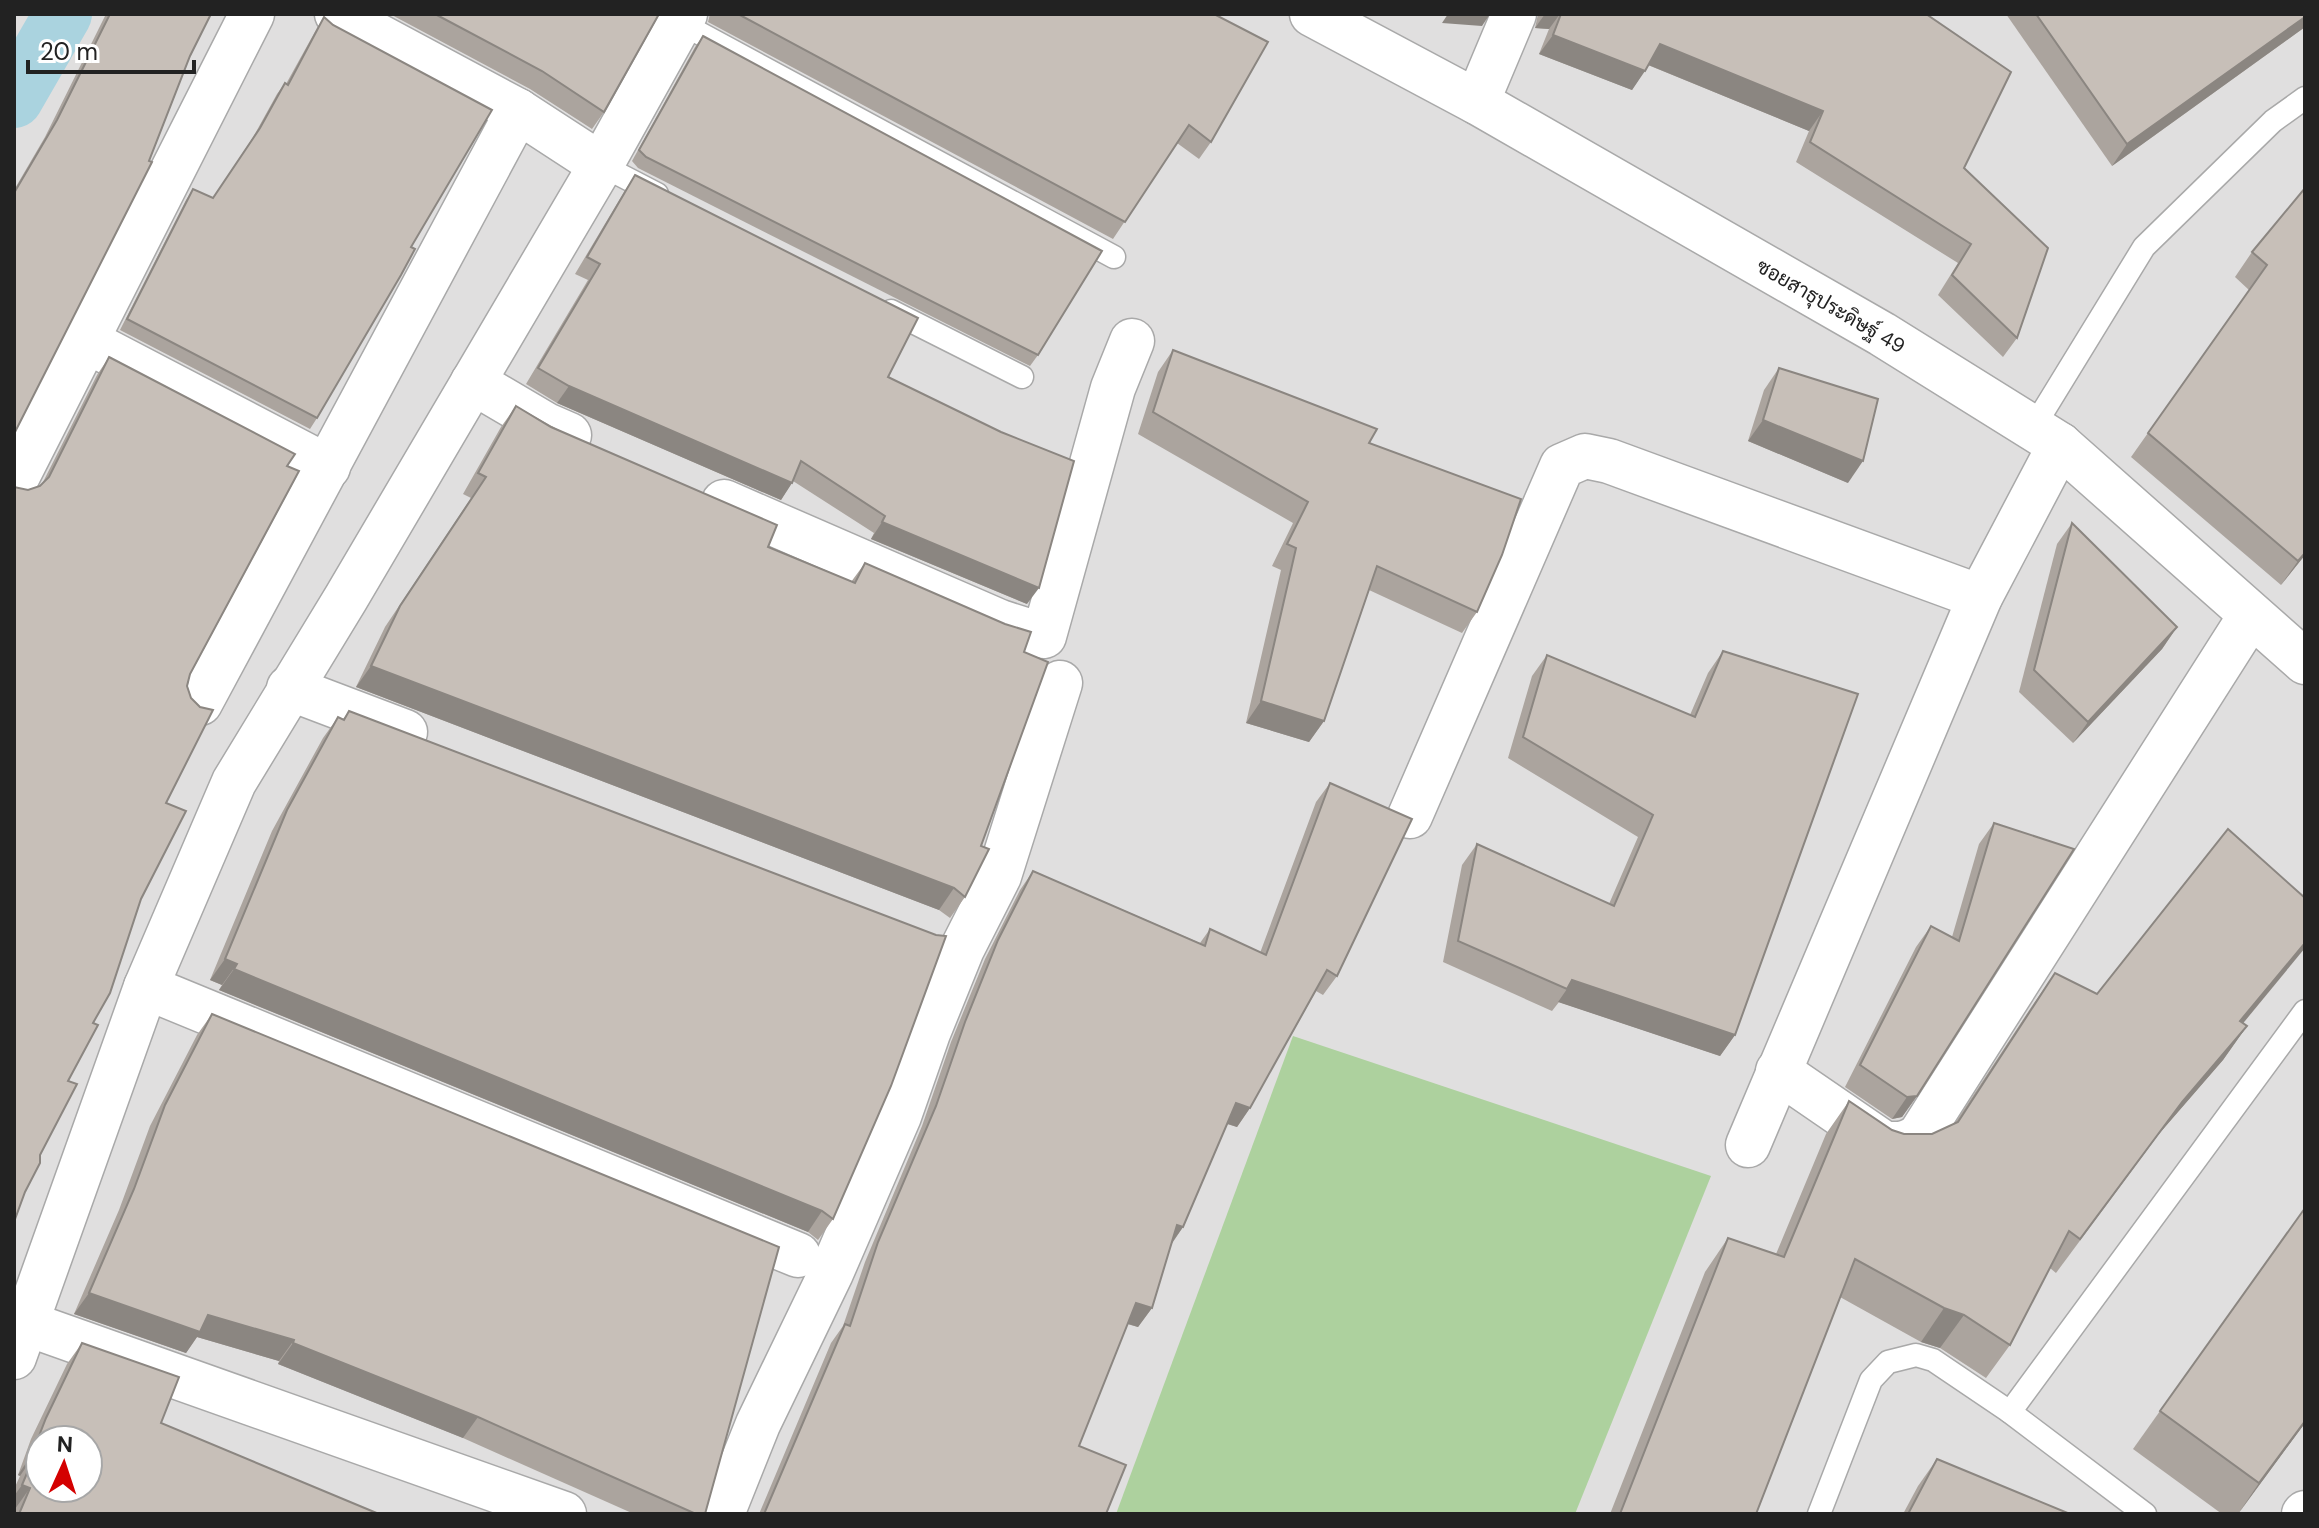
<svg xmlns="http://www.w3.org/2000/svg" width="2319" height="1528" viewBox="0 0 2319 1528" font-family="'DM Sans',Sarabun,sans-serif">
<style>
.residential{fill:#e0dfdf;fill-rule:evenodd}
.forest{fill:#add19e}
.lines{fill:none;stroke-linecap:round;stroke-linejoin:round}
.canal{stroke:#aad3df;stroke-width:58}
.service-casing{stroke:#a9a9a9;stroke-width:25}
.minor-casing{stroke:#a9a9a9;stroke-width:47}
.tertiary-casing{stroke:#a9a9a9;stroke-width:47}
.service{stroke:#fff;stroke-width:22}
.minor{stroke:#fff;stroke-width:44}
.tertiary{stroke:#fff;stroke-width:44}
.wall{fill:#aba49e}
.shaded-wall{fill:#8b8681}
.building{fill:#c7bfb8;stroke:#8b8681;stroke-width:2;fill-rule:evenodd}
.labels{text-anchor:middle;stroke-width:8;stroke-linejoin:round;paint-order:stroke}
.street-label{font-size:20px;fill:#222;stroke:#fff}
</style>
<rect width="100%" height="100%" fill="#f2efe9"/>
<path class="residential" d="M14 14H2305V1514H14ZM40 1440H88V1488H40Z"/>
<path class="forest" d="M1293 1036 1711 1176 1575 1514H1116Z"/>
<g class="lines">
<path class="canal" d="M14 99 63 14"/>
<g class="service-casing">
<g id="service">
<path d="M675 20 1114 257"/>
<path d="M601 165 657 194"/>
<path d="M891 311 1022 377"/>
<path d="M2033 428 2144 247 2273 121 2305 98"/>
<path d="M2010 1412 2305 1011"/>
<path d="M1819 1514 1871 1380 1888 1362 1916 1355 1933 1360 2010 1412 2145 1514"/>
</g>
</g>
<g class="minor-casing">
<g id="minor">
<path d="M337 14 518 111 601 165"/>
<path d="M1477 102 1514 14"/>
<path d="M85 340 328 467"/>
<path d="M473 382 546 425 569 435"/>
<path d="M14 483 252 14"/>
<path d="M724 502 1000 622 1044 636 1113 388 1132 341"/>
<path d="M289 688 405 732"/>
<path d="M200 703 518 111"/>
<path d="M1410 816 1562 466 1585 456 1609 461 1980 597"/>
<path d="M146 987 798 1255"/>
<path d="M1778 1071 1883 1143C1899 1145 1907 1145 1920 1135L2251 615"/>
<path d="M1748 1145 1980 597 2060 445"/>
<path d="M14 1319 564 1514"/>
<path d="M14 1357 146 987 234 782 346 598 601 165 685 14"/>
<path d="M722 1514 758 1424 831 1273 899 1116 928 1033 962 949 999 876 1060 683"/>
<path d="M2304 1514 2305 1513"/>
</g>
</g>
<g class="tertiary-casing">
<path id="tertiary" d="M1312 14 1477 102 1882 334 2060 445 2305 662"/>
</g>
<use href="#service" class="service"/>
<use href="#minor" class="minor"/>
<use href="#tertiary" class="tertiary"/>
</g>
<g class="wall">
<path d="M106 14H211L190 56 14 434V190L45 137Z"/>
<path d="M390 14H659L604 112 592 129 530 89Z"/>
<path d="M710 14H1214L1211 142 1199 159 1177 143 1113 239 708 22Z"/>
<path d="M1538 14H1926L1964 168 2017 338 2003 357 1938 295 1958 263 1796 162 1809 131 1648 65 1632 90 1539 54 1549 29 1535 28Z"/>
<path d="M2006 14H2305V27L2112 166Z"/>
<path d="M324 17 411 247 317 418 310 429 120 330 186 200 193 189 213 198 252 139 277 94 285 83 286 84 317 28Z"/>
<path d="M703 36 1038 355 1030 366 638 168 632 161 695 47Z"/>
<path d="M635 175 888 377 1027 604 871 539 874 533 793 481 781 500 557 403 526 384 588 280 575 274 624 192Z"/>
<path d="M2305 188V555L2281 585 2131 457 2249 290 2235 277 2252 252Z"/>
<path d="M1173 350 1369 443 1477 612 1462 633 1369 590 1324 721 1309 742 1246 723 1281 570 1272 566 1293 523 1138 434 1158 372Z"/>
<path d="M109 357 287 466 190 674 166 803 141 899 93 1023 68 1081 25 1192 16 488 28 490 41 486 97 375Z"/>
<path d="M1779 368 1848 483 1748 441 1764 390Z"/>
<path d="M516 406 768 547 851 582 865 563 1024 652 981 846 965 897 950 918 939 910 356 687 385 627 471 498 463 494 501 427Z"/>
<path d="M2072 523 2177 627 2162 649 2073 743 2019 692 2057 544Z"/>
<path d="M1723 651 1735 1035 1720 1056 1559 1002 1552 1011 1443 962 1462 865 1477 844 1609 904 1638 837 1508 758 1532 676 1547 655 1690 715 1708 673Z"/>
<path d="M349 711 833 1219 818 1240 808 1232 219 990 222 985 210 980 272 831 323 738 338 717 343 719Z"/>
<path d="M1330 783 1337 976 1323 995 1316 991 1250 1108 1237 1127 1227 1124 1183 1227 1171 1245 1152 1308 1138 1327 1127 1324 1079 1446 1106 1514H759L831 1343 843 1326 865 1262 922 1126 951 1042 985 959 1020 890 1033 871 1200 943 1210 929 1260 953 1316 802Z"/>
<path d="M1994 823 1917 1096 1902 1117 1892 1119 1845 1087 1916 947 1931 926 1952 937 1979 844Z"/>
<path d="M2055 973 2097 994 2243 1023 2247 1026 2223 1060 2158 1135 2056 1273 2050 1268 2010 1345 1986 1378 1940 1348 1921 1342 1840 1297 1756 1514H1610L1705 1272 1728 1238 1776 1254 1826 1134 1849 1101 1892 1130 1904 1134H1932L1955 1123 2032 1006Z"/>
<path d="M212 1014 705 1514H634L463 1438 278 1364 279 1361 197 1337 186 1353 74 1314 119 1210 150 1126 197 1035Z"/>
<path d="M82 1343 161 1423 379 1514H14V1489L20 1476 18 1475 31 1439 67 1364Z"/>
<path d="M2160 1411 2305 1423 2238 1514H2222L2133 1449Z"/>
<path d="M1937 1459 2070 1514H1903L1918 1486Z"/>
</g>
<g class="shaded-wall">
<path d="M1448 14H1490L1482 26 1442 23Z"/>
<path d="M1545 14H1560L1549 29 1535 28Z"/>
<path d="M2305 17V27L2112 166 2127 144Z"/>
<path d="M1553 35 1645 71 1632 90 1539 54Z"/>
<path d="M1660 44 1823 111 1809 131 1646 64Z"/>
<path d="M569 386 792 483 781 500 557 403Z"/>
<path d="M1763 420 1863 461 1848 483 1748 441Z"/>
<path d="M882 522 1039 588 1027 604 871 539Z"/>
<path d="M2305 553V555L2281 585 2298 561Z"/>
<path d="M2177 627 2162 649 2073 743 2088 722Z"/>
<path d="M371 666 954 888 939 910 356 687Z"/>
<path d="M1261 701 1324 721 1309 742 1246 723Z"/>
<path d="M2305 943V948L2217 1055 2240 1021Z"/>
<path d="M225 959 237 964 222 985 210 980Z"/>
<path d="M234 969 822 1211 808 1232 219 990Z"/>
<path d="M1572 980 1735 1035 1720 1056 1558 1002 1567 989Z"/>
<path d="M2247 1026 2223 1060 2158 1135 2056 1273 2182 1102Z"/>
<path d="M1917 1096 1902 1117 1892 1119 1907 1097Z"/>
<path d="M1236 1103 1250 1108 1237 1127 1222 1122Z"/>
<path d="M1177 1225 1183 1227 1169 1247Z"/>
<path d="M89 1293 208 1315 294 1340 279 1361 197 1337 186 1353 74 1314Z"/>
<path d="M1136 1303 1152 1308 1138 1327 1122 1322Z"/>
<path d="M1944 1308 1964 1315 1940 1348 1921 1342Z"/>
<path d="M293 1343 478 1417 463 1438 278 1364Z"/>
<path d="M2305 1421V1423L2238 1514 2259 1483Z"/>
<path d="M32 1454H35L20 1476 18 1475Z"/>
<path d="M22 1485 30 1488 15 1509 14 1496Z"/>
</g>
<g class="building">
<path d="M110 14H211L190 56 149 161 152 162 14 434V193L57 120Z"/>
<path d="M435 14H659L604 112 542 71Z"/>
<path d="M738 14H1214L1268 42 1211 142 1189 125 1125 222Z"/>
<path d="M1561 14H1926L2011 72 1964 168 2048 248 2017 338 1952 275 1971 244 1810 142 1823 111 1660 44 1645 71 1553 35Z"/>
<path d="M2036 14H2305V17L2127 144Z"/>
<path d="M324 17 333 25 492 110 411 247 415 249 401 275 317 418 127 319 193 189 213 198 260 128 285 83 288 85Z"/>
<path d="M703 36 1102 251 1038 355 646 157 639 150Z"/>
<path d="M635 175 918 318 888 377 1001 432 1074 461 1039 588 882 522 885 516 801 461 792 483 569 386 538 368 600 264 587 257Z"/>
<path d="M2305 188V553L2298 561 2148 433 2267 265 2252 252Z"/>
<path d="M1173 350 1377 429 1369 443 1521 499 1502 555 1477 612 1377 566 1324 721 1261 701 1296 548 1287 544 1308 502 1153 412Z"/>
<path d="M109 357 295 454 287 466 299 471 190 674 187 686 191 698 200 707 213 710 166 803 186 811 141 899 110 993 93 1023 98 1025 68 1081 77 1084 40 1155V1163L25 1192 14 1222V487L28 490 40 486 49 477Z"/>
<path d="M1779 368 1878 399 1863 461 1763 420Z"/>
<path d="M516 406 551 427 777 525 768 547 855 583 865 563 1005 624 1031 632 1024 652 1048 662 981 846 989 849 965 897 954 888 371 666 400 606 486 477 478 473Z"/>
<path d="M2072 523 2177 627 2088 722 2034 670Z"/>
<path d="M1723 651 1858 694 1735 1035 1572 980 1567 989 1458 941 1477 844 1614 906 1653 815 1523 737 1547 655 1695 717Z"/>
<path d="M349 711 936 935 946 936 891 1086 833 1219 822 1211 234 969 237 964 225 959 287 810 338 717 344 720Z"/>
<path d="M1330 783 1412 819 1337 976 1327 970 1250 1108 1236 1103 1183 1227 1177 1225 1152 1308 1136 1303 1079 1446 1126 1465 1106 1514H764L845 1324 850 1326 878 1242 936 1106 965 1022 998 940 1033 871 1205 946 1210 929 1266 955Z"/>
<path d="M1994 823 2074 849 1917 1096 1907 1097 1860 1065 1931 926 1959 941Z"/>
<path d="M2228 829 2305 898V943L2240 1021 2247 1026 2182 1102 2080 1239 2069 1231 2010 1345 1964 1315 1944 1308 1855 1259 1756 1514H1620L1728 1238 1784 1257 1849 1101 1892 1130 1904 1134H1932L1958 1122 2055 973 2097 994Z"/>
<path d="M212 1014 779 1247 705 1514H696L478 1417 293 1343 294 1340 208 1315 200 1332 89 1293 134 1189 165 1105Z"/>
<path d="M2305 1208V1421L2259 1483 2160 1411Z"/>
<path d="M82 1343 179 1377 161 1423 379 1514H19L30 1488 22 1485 35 1454H32L46 1418ZM40 1440H88V1488H40Z"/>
<path d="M1937 1459 2070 1514H1908Z"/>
</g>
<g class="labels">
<g class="street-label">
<text transform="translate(1831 306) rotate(30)" y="7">ซอยสาธุประดิษฐ์ 49</text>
</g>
</g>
<rect width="2319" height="1528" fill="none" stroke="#222222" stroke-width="32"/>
<g transform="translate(64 1464) rotate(3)"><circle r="38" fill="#ffffff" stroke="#a7a7a7" stroke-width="2"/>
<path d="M0-6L14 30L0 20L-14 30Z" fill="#d40000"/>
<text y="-12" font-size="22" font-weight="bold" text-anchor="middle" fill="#222222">N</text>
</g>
<path d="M28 60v12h166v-12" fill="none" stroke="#222222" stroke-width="4"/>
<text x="40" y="60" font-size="24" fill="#222222" stroke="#ffffff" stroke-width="6" paint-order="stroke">20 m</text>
</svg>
